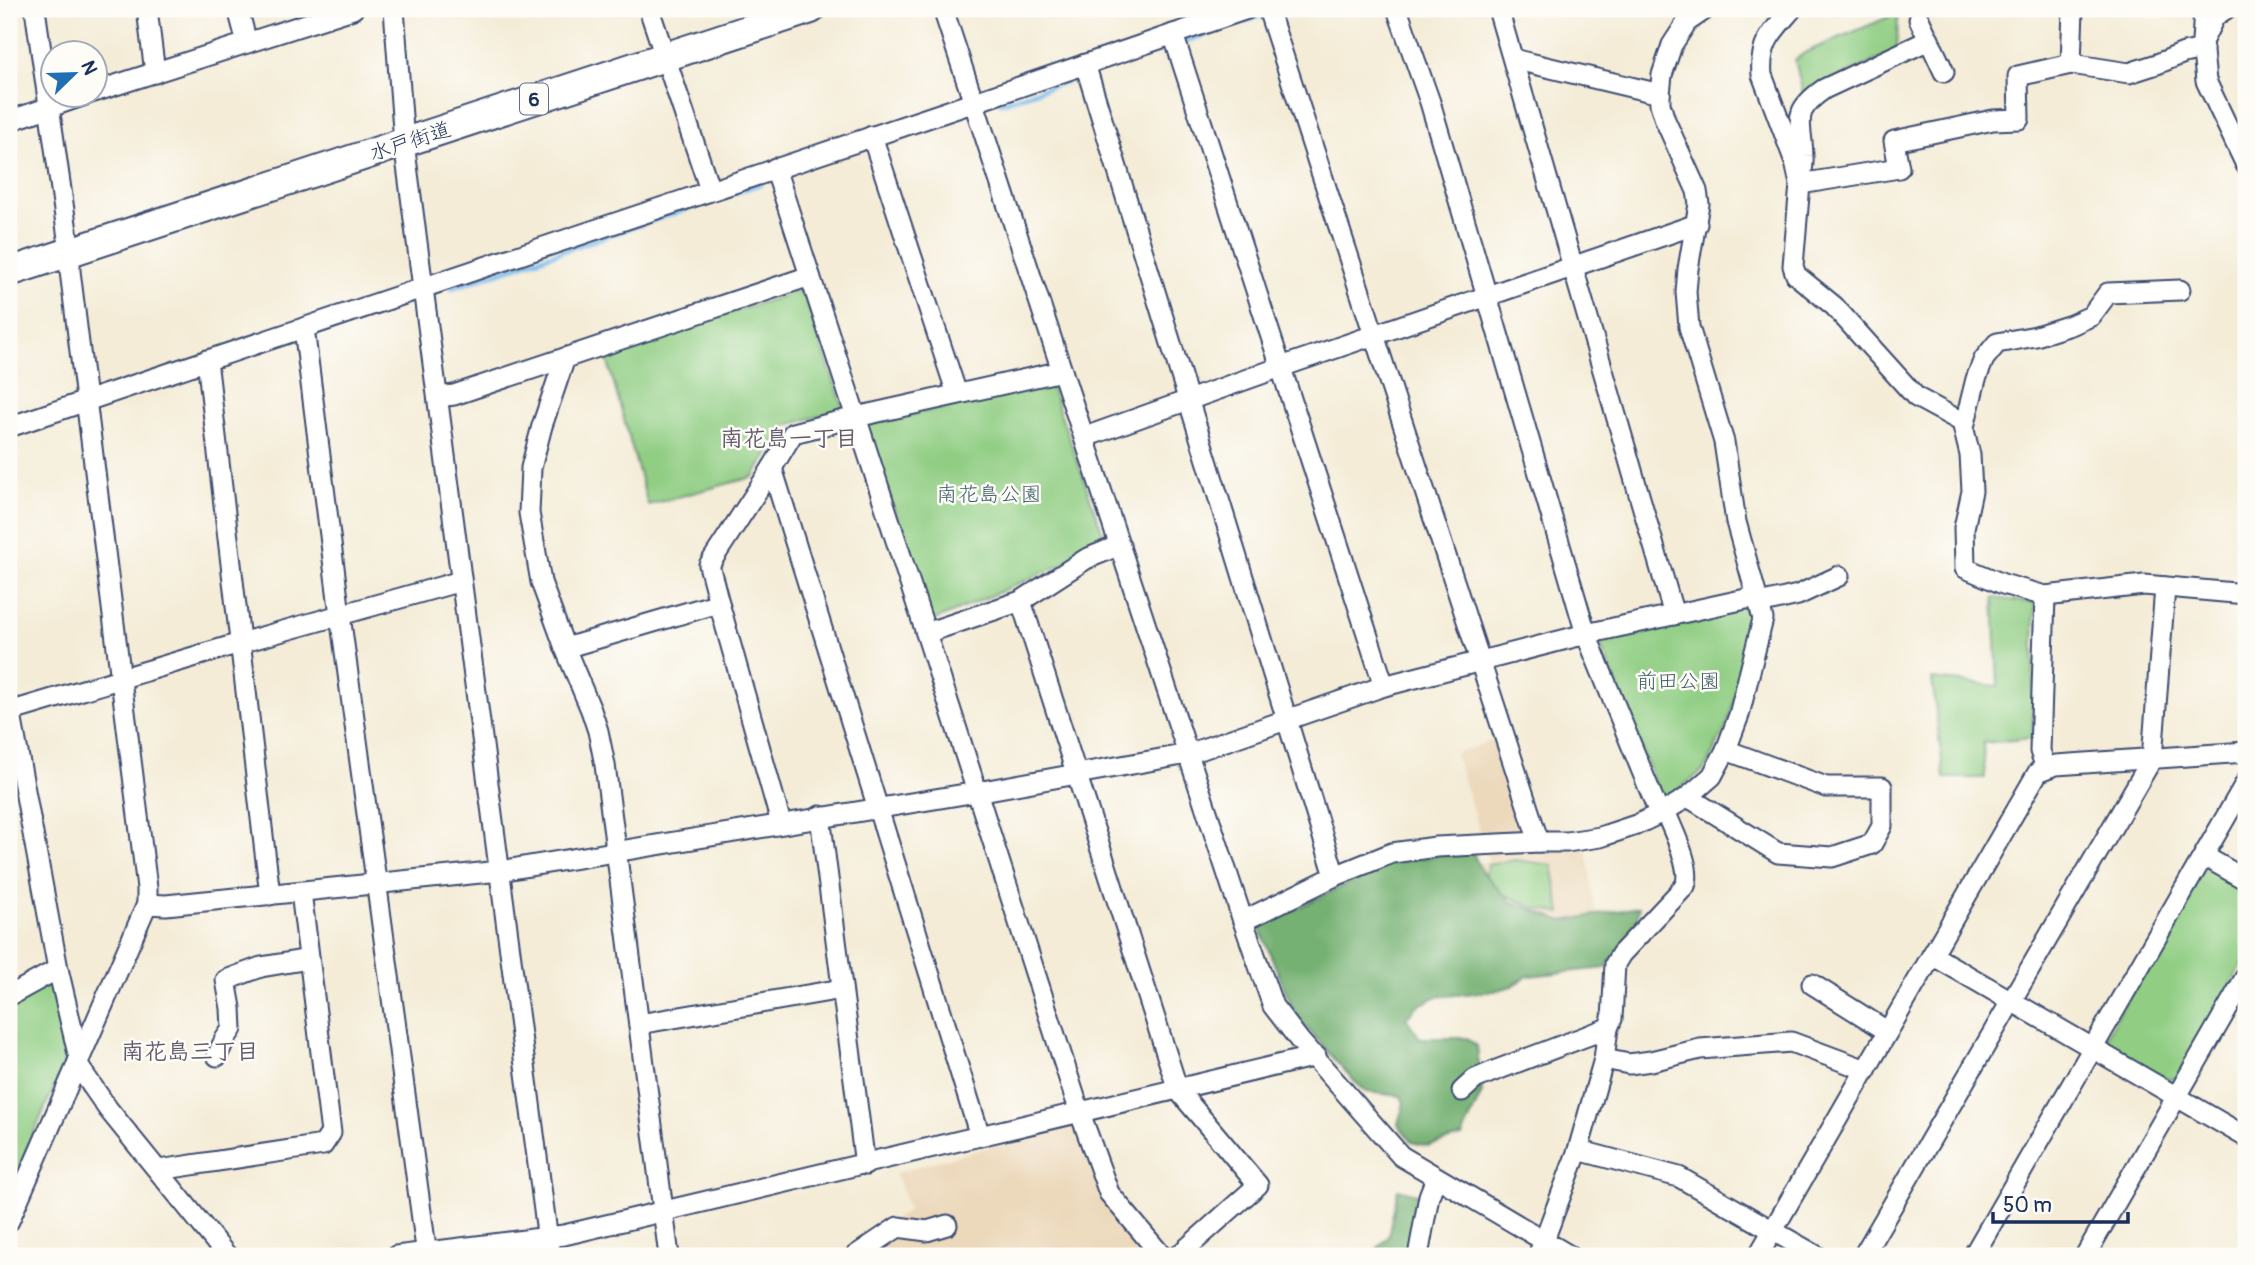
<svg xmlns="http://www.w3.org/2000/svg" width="2255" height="1265" viewBox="0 0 2255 1265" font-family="Pangolin,'Klee One',sans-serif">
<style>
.built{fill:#ecd8ba}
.green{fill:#91ce84;stroke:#567e71;stroke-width:2}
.forest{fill:#74b172;stroke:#487068;stroke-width:2}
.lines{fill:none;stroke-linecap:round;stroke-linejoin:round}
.stream{stroke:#79bef0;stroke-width:5}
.minor-casing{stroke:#3c4b70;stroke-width:23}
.highway-casing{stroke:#3c4b70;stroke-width:32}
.minor{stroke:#fff;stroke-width:19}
.highway{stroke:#fff;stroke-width:28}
.labels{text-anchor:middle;stroke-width:5;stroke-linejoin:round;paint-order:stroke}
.shield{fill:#fdfcf7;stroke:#5f6c8c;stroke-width:2}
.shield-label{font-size:19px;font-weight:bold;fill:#1b2f5e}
.street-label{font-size:21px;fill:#1b2f5e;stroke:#fdfcf7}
.park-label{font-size:21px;fill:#3e5f69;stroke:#fdfcf7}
.neighbourhood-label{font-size:23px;font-weight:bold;fill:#615a6d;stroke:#fdfcf7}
</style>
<rect width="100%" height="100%" fill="#fdfcf7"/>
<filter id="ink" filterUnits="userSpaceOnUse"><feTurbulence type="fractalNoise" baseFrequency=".0143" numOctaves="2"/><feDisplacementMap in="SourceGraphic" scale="14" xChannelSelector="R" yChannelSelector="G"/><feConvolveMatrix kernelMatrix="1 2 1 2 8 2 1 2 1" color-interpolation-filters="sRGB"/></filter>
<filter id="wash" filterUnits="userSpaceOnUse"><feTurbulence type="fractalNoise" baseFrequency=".00686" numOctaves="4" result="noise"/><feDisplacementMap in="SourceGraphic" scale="28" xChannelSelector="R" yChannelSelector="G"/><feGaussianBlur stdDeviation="1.57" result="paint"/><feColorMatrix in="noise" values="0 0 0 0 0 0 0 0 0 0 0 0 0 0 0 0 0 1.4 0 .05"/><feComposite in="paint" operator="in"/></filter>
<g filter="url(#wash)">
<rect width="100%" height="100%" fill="#f4ecd7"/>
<g class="built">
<path d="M1496 739 1535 851 1546 852 1586 848 1597 921 1569 926 1490 896 1464 866 1489 861 1455 754Z"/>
<path d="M1069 1124 1080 1127 1100 1197 1153 1256H837L909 1210 895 1173Z"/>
</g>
<g class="green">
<path d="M1898 13 1897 51 1803 94 1795 60 1806 52Z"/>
<path d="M802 290 844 409 787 425 753 477 648 505 605 352Z"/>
<path d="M1050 384 1107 545 933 621 865 425Z"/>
<path d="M1994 598 2035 603 2032 738 1983 743 1985 778H1944L1932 679 1998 686Z"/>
<path d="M1749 604 1755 614 1727 726 1704 770 1668 797 1658 791 1598 638Z"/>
<path d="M1515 860 1552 865 1561 913 1535 908 1494 890 1485 874 1488 865Z"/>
<path d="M2212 865 2246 884V958L2177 1078 2166 1079 2108 1047 2106 1036 2203 869Z"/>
<path d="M48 980 57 987 68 1055 9 1190V1002Z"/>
</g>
<g class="forest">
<path d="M1473 853 1481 871 1511 902 1563 921 1639 907 1635 931 1605 968 1528 976 1512 986 1494 991 1435 997 1417 1006 1406 1018 1420 1038H1467L1477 1046 1482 1092 1462 1137 1428 1146 1412 1142 1398 1124 1404 1103 1401 1096 1367 1092 1355 1082 1296 1016 1259 927 1387 864 1440 855Z"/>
<path d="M1398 1189 1421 1195 1411 1256H1371L1388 1237Z"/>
</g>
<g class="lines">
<g class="stream">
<path d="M1001 103 1282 9"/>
<path d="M452 288 761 184"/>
</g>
</g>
</g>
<g filter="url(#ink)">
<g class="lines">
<g class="minor-casing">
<g id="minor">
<path d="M35 9 70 252V271L147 888V904"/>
<path d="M147 9 155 73"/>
<path d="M238 9 247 43"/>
<path d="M394 9 404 143 550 1256"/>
<path d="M649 9 710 190"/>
<path d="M943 9 1243 921 1273 1006 1300 1041 1401 1156 1570 1256"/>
<path d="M1268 9 1539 842"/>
<path d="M1397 9 1430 102 1586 634 1659 813"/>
<path d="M1498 9 1674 615"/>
<path d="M1792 9C1773 31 1759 43 1762 75L1795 162 1800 184 1793 266 1796 275 1834 306 1916 397 1962 422 1970 455 1972 491 1964 528 1965 568 2003 584 2045 596 2144 585 2246 594"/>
<path d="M2204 9 2202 42 2206 81 2246 165"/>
<path d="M1919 19 1929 40"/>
<path d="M1173 34 1384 686"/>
<path d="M2204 38 2215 16 2226 9"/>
<path d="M1513 59 1660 94"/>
<path d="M1085 64 1335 876"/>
<path d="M2071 64 2073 9"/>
<path d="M1944 72 1929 40 1824 89C1790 113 1802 120 1803 156 1804 165 1801 175 1800 184L1899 168 1894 141 1993 120 2019 119 2018 76 2071 64 2129 73 2157 64 2184 53 2203 49"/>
<path d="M94 92 353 9"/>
<path d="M9 121 88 94"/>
<path d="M872 136 957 394"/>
<path d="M304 328 340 615 461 581"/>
<path d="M565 358 542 426 531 468 529 513 541 582 565 648 591 710 598 731 605 765 669 1256"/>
<path d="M207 360 270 895"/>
<path d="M1062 371 856 417 926 633 1021 601 1086 559 1120 545"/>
<path d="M438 397 454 395 810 276"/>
<path d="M9 427 975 102 1247 9"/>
<path d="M1964 427 1976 379 1984 359 1997 343 2036 336 2071 325 2091 316 2108 293 2180 290"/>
<path d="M1085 437 1281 367 1697 224"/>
<path d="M772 468 980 1136"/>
<path d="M2045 596 2040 751 2046 768"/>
<path d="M1021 601 1178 1090 1258 1185 1178 1256"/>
<path d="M719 603 781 823"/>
<path d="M1759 604 1798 595 1839 576"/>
<path d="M926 633 1080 1113 1109 1193 1162 1256"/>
<path d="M565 648 719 603 709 565 772 468 793 433 856 417 775 168"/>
<path d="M9 704 58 969 79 1058"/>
<path d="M9 712 240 643 340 615 427 1256"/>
<path d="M1688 797 1778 853 1832 857 1872 844 1882 826V787H1826L1726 750"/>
<path d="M820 816 865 1165"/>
<path d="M2204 856 2246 880"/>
<path d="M1243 921 1335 876 1392 853 1436 847 1539 842H1567L1600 837 1636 825 1665 811 1688 797 1712 776 1726 750 1739 715 1763 619 1736 522 1724 442 1689 327 1686 292 1688 269 1699 204 1697 191 1665 120 1660 104V94L1662 75 1672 45 1687 22 1706 9"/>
<path d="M1932 955 2246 1137"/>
<path d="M1812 984 1887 1031"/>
<path d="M9 996 58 969"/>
<path d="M639 1024 842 989"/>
<path d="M1608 1028 1612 1019 1615 964 1621 954 1685 886C1693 868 1672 829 1665 811"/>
<path d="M217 1056 225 1039 232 1029 231 1008 226 980 261 967 309 959"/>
<path d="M1604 1059 1629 1064 1651 1061 1700 1049 1791 1042 1866 1070"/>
<path d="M77 1064 108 1109 227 1256"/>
<path d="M1462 1091 1475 1079 1494 1071 1608 1028 1604 1059 1578 1150 1538 1256"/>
<path d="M1578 1150 1679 1177 1817 1256"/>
<path d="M159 1170 323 1145 331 1133 301 892"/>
<path d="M9 1221 147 904 166 905 500 871 977 792 1188 754 1384 686 1586 634 1755 597"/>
<path d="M396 1256 564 1235 1316 1056"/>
<path d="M855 1256 898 1227 927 1231 947 1225"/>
<path d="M1418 1256 1429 1196 1436 1178"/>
<path d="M1758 1256 2038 772 2056 765 2246 752"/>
<path d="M1863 1256 2152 759 2165 587"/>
<path d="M1973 1256 2246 782"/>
<path d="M2085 1256 2246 976"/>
</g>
</g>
<g class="highway-casing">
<path id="highway" d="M9 272 811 9"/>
</g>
<use href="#minor" class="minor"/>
<use href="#highway" class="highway"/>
</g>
</g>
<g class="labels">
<rect class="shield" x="520" y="83.5" width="28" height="31" rx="5"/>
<g class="shield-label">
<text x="534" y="106">6</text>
</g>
<g class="street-label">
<text transform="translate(410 141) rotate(-18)" y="7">水戸街道</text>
</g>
<g class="park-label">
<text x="989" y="501">南花島公園</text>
<text x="1678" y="688">前田公園</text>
</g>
<g class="neighbourhood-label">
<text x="789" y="446">南花島一丁目</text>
<text x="190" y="1059">南花島三丁目</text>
</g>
</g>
<rect width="2255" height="1265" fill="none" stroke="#fdfcf7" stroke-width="35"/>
<g transform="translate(74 74) rotate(67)"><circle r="33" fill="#fdfcf7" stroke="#a3aaba" stroke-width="2"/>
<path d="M0-5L12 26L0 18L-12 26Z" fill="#1f6fb2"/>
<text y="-10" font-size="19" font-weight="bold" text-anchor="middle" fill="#1b2f5e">N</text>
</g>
<path d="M1993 1212v10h135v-10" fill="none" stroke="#1b2f5e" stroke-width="3.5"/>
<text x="2003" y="1212" font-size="21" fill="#1b2f5e" stroke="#fdfcf7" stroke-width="5" paint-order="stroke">50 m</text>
</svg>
